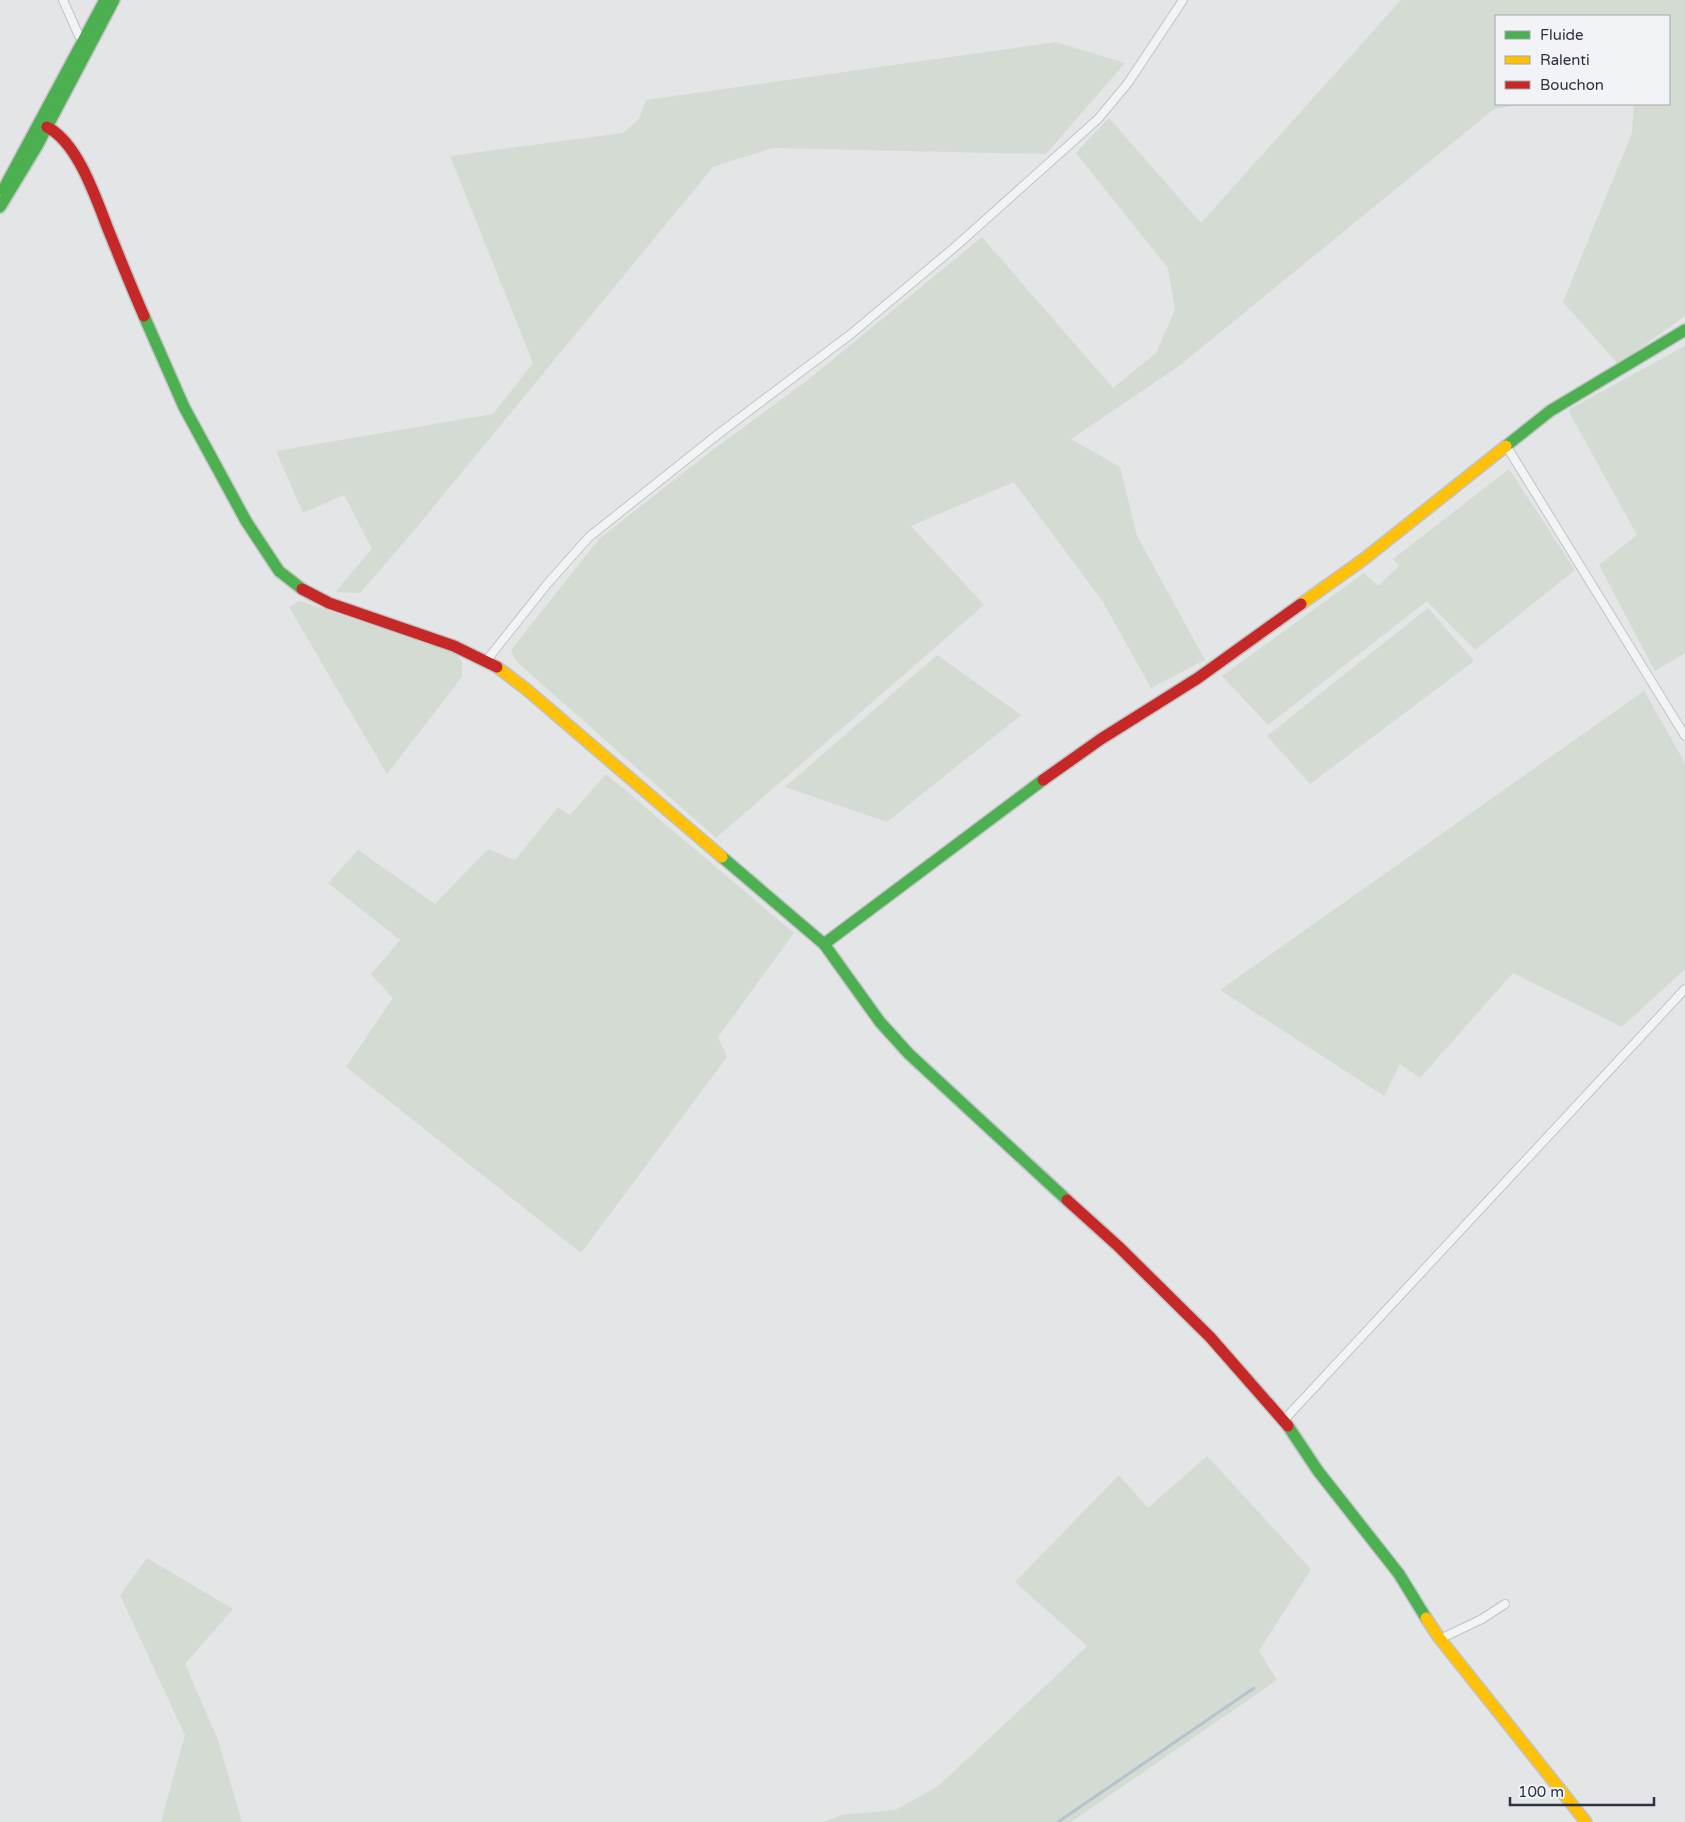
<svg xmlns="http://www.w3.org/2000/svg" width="1685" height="1822" viewBox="0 0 1685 1822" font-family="'Varela Round',sans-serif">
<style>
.green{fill:#d4dbd3}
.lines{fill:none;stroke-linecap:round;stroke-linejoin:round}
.stream{stroke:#b3c3d1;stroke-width:3}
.street-casing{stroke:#c1c3c5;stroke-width:10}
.fast-casing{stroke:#c1c3c5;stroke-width:14}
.slow-casing{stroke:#c1c3c5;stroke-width:14}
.jam-casing{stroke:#c1c3c5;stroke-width:14}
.street{stroke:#f2f3f5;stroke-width:8}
.fast{stroke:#4caf50;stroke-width:11}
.slow{stroke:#ffc107;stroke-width:11}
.jam{stroke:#c62828;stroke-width:11}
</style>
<rect width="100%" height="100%" fill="#e3e5e7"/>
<g class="green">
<path d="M1401 0H1685V316L1618 364 1563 302 1632 133 1634 104H1669V16H1496V104H1522L1494 109 1179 366 1071 439 1120 467 1137 536 1205 660 1151 688 1103 602 1014 482 911 526 984 605 716 838 517 662 511 650 599 539 702 458 809 379 982 237 1113 388 1156 353 1175 310 1168 268 1076 153 1109 118 1201 223Z"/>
<path d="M1056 42 1125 63 1046 154 772 148 713 167 412 533 360 593 335 592 372 549 344 495 303 513 276 451 493 414 533 363 450 156 623 133 639 119 646 100Z"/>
<path d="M1685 346V653L1655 671 1599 565 1637 535 1568 410Z"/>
<path d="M1509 469 1575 570 1475 650 1427 601 1268 725 1222 676 1364 573 1378 586 1399 566 1393 559Z"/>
<path d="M300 601 457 654 462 662V677L387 774 289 607Z"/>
<path d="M1428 608 1474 661 1310 784 1267 736Z"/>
<path d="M937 655 1021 715 887 822 785 787Z"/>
<path d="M1644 691 1685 763V969L1622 1027 1513 973 1420 1078 1400 1064 1384 1096 1220 990Z"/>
<path d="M606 774 794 933 718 1037 727 1057 581 1253 346 1067 393 998 371 974 400 940 328 883 358 850 435 904 488 849 515 860 558 807 570 815Z"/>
<path d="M1207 1456 1311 1569 1259 1651 1277 1680 1071 1822H823L842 1815 895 1810 937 1787 1055 1677 1087 1646 1015 1582 1119 1475 1148 1508Z"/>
<path d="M147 1558 233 1609 185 1664 218 1740 242 1822H161L185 1735 120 1595Z"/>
</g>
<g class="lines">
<path class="stream" d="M1058 1822 1254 1688"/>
<g class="street-casing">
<g id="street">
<path d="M63 0 79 36 84 37"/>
<path d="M1507 447 1685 736"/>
<path d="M486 661 548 583 589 537 717 435 851 334 956 246 1098 119 1128 83 1183 0"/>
<path d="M1284 1420 1685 989"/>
<path d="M1440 1639 1482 1619 1505 1604"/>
</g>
</g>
<g class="fast-casing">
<g id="fast">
<path d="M3 190 105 0"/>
<path d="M0 207 37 146 114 0"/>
<path d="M144 316 184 407 246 521 279 571 302 589"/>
<path d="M1506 446 1550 411 1685 330"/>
<path d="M722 857 824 944 880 1022 909 1054 1067 1200"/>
<path d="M824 944 1043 780"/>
<path d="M1288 1426 1318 1471 1399 1574 1426 1618"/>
</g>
</g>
<g class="slow-casing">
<g id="slow">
<path d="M1301 604 1364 559 1506 446"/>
<path d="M497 667 526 689 722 857"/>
<path d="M1426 1618 1440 1639 1586 1822"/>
</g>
</g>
<g class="jam-casing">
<g id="jam">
<path d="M47 127C79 143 97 202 110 234 121 261 132 289 144 316"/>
<path d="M302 589 329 603 454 646 497 667"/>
<path d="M1043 780 1101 739 1198 678 1301 604"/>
<path d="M1067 1200 1118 1246 1210 1337 1288 1426"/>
</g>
</g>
<use href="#street" class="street"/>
<use href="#fast" class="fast"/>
<use href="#slow" class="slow"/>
<use href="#jam" class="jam"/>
</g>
<rect x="1495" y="15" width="175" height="90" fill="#f1f3f7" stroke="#a1a6ae"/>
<rect x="1505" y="31" width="25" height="8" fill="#4caf50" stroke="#a1a6ae"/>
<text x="1540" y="40" font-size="15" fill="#2a3340">Fluide</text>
<rect x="1505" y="56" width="25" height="8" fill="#ffc107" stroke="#a1a6ae"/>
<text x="1540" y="65" font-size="15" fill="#2a3340">Ralenti</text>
<rect x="1505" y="81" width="25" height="8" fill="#c62828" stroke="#a1a6ae"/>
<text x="1540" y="90" font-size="15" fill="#2a3340">Bouchon</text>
<path d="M1510 1797v8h144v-8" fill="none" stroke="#2a3340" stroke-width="2.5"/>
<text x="1518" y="1797" font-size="15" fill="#2a3340" stroke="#f1f3f7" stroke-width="4" paint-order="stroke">100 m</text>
</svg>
